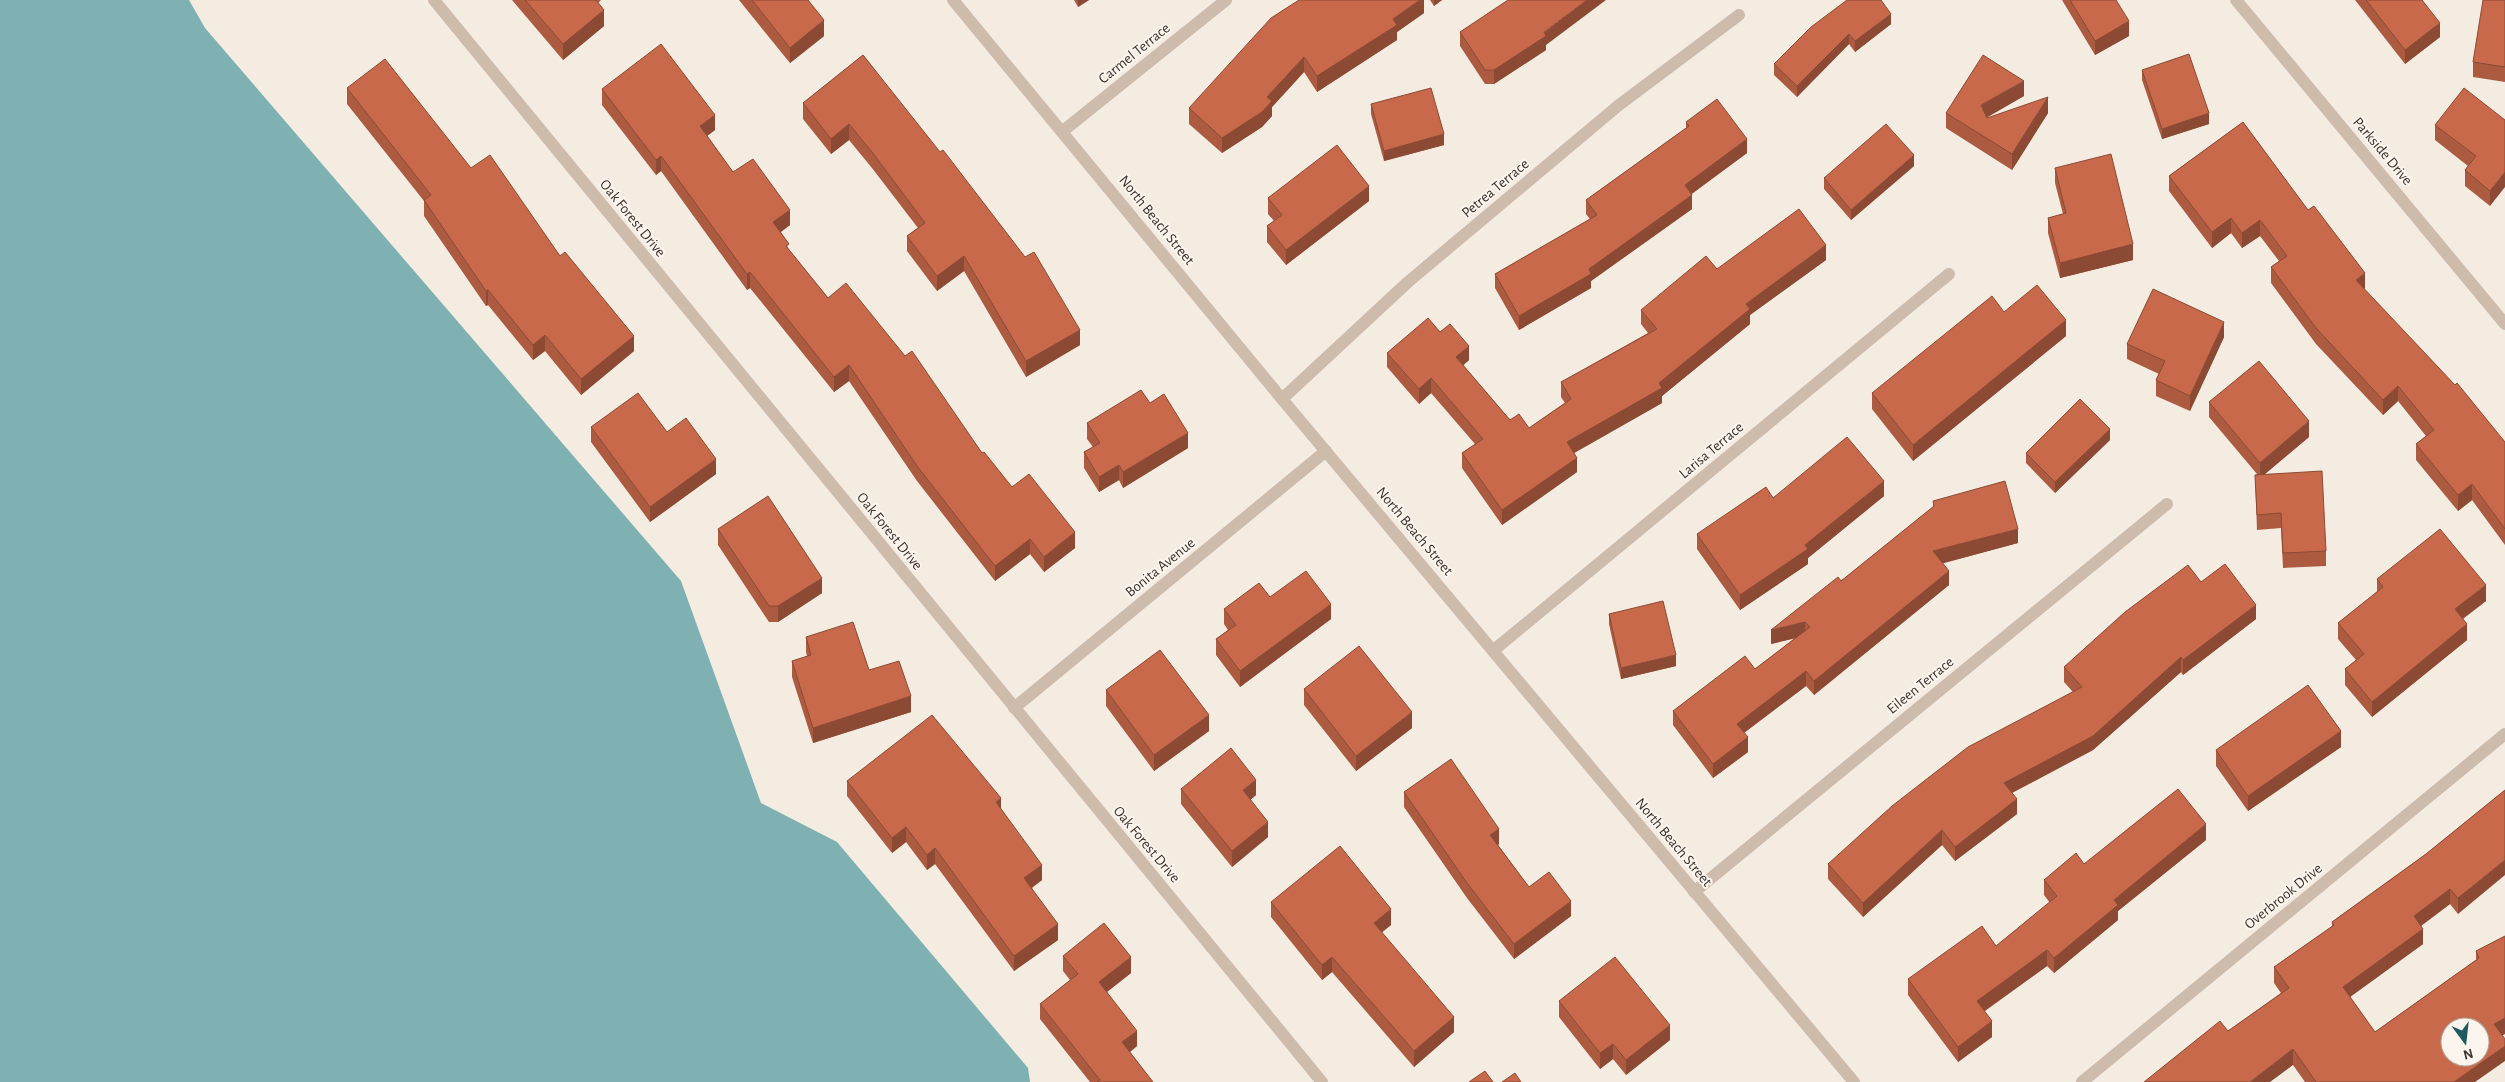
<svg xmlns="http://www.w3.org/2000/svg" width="2505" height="1082" viewBox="0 0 2505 1082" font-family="'Alegreya Sans',sans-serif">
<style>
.water{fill:#7fb0b2}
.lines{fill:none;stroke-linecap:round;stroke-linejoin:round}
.minor{stroke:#cdbbac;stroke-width:12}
.wall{fill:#ac5a40}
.shaded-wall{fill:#8c4a34}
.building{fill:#c8694b;stroke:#8c4a34;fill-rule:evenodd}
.labels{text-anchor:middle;stroke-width:4;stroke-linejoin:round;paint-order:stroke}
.street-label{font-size:15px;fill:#3b302b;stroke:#fbf5ee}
</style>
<rect width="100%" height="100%" fill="#f4ebe1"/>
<path class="water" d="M0 0H189L205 28 681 581 761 803 837 842 1028 1068 1030 1082H0Z"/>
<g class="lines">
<g class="minor">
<path d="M434 0 1322 1082"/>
<path d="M953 0 1282 399 1854 1082"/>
<path d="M2236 0 2505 324"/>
<path d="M1063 131 1226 0"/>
<path d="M1282 399 1408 282 1619 105 1739 15"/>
<path d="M1494 650 1949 274"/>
<path d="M1014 708 1326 451"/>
<path d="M1694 892 2167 504"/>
<path d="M2082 1082 2505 734"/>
</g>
</g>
<g class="wall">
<path d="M512 0H601L598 3 604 26 563 60Z"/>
<path d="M739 0H808L824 36 790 63Z"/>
<path d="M1074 0H1089L1078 7Z"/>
<path d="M1424 0V13L1397 32V40L1317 92 1304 72 1272 107V116L1262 127 1222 153 1189 124V108Z"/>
<path d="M1430 0H1442L1434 6Z"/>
<path d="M2062 0H2116L2129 36 2095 55Z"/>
<path d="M2355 0H2422L2440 37 2405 64Z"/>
<path d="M2505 0V82L2473 77V62Z"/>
<path d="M1891 24 1855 52 1849 44 1797 97 1774 75V64L1811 27Z"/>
<path d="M1460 32 1546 45V50L1494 84H1485L1460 46Z"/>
<path d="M863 55 1080 345 1026 377 964 271 937 291 907 251V236L918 228 872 168 849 140 831 154 803 119V103Z"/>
<path d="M2142 70 2209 124 2162 139 2142 80Z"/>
<path d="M347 88 471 168 560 256 634 351 581 395 545 351 533 360 488 305 486 306 424 216V201L347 104Z"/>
<path d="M602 89 715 130 707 136 733 172 790 225 781 232 789 250 828 298 982 453 1012 487 1075 548 1044 572 1030 554 995 581 917 481 849 381 834 392 750 288 747 290 661 171 656 175 602 105Z"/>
<path d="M2024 96 1986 117 1987 118 2048 113 2012 170 1946 128V113Z"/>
<path d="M1371 104 1444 145 1384 161 1371 114Z"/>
<path d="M2505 120 2490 206 2465 186V170L2468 166 2435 140V125Z"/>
<path d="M1686 122 1747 153 1691 194 1692 209 1591 281V288L1519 330 1495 288V274L1590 219 1586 214V200L1686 128Z"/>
<path d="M2243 122 2365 288 2364 289 2505 442V545L2472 500 2458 511 2416 460V444L2426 436 2398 401 2383 415 2316 344 2271 283V267L2279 261 2260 236 2242 248 2231 233 2212 248 2169 191V176Z"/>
<path d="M1914 166 1851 220 1824 189V178Z"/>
<path d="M2055 168 2133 260 2060 278 2048 233V218L2063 214 2055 183Z"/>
<path d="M1268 198 1369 201 1286 265 1267 242V226L1274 221 1268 214Z"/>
<path d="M1826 260 1750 315V324L1662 396V403L1574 453 1577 472 1502 525 1462 468V453L1475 444 1431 393 1419 404 1387 367V353L1440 332 1469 360 1463 365 1510 420 1529 428 1565 403 1561 397V382L1648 333 1641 324V310L1717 269Z"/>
<path d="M2004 312 2066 336 1913 461 1872 409V393Z"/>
<path d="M2224 337 2190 411 2156 396V380L2159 374 2127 359V344Z"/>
<path d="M2209 402 2309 437 2265 474 2326 551V566L2283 568 2281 528 2257 530 2255 475 2257 474 2209 417Z"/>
<path d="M1150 403 1188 448 1123 488 1119 480 1099 492 1084 468V452L1093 447 1087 439V423Z"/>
<path d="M591 427 667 432 716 474 650 522 591 442Z"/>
<path d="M2110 440 2055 493 2026 463V453Z"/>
<path d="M1884 496 1808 558V564L1740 610 1697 549V534L1773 498Z"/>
<path d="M1933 501 2018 543 1943 563 1949 585 1814 695 1806 686 1744 733 1748 752 1713 778 1673 725V711L1755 669 1795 638 1771 644 1841 581 1933 507Z"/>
<path d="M718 529 822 593 778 622H769L718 545Z"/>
<path d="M2377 579 2486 601 2463 619 2467 640 2372 717 2345 685V669L2356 660 2338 639V623L2377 592Z"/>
<path d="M2201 582 2256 619 2183 675 2181 672 2093 750 2012 793 2017 814 1955 861 1942 845 1863 917 1828 879V864L2073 692 2064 682V667Z"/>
<path d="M1270 597 1331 619 1240 687 1216 655V639L1228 630 1224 624V609Z"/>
<path d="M1609 614 1676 666 1621 679 1609 624Z"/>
<path d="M806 637 911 712 813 743 792 677V661L807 656 806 652Z"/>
<path d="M1304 689 1412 728 1356 771 1304 705Z"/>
<path d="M1106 690 1209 731 1154 771 1106 706Z"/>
<path d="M2341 747 2248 811 2216 766V750Z"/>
<path d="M847 781 1001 809 1042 880 1032 888 1058 940 1014 971 935 864 927 870 906 842 892 853 847 796Z"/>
<path d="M1181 789 1256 795 1250 800 1268 837 1232 867 1181 804Z"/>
<path d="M2505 790 2458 914 2450 904 2421 926 2423 944 2350 997 2375 1032 2476 960V951L2505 936V1034L2502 1035 2475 1082H2305L2293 1065 2228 1031 2281 993 2274 983V967L2332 927V922L2426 854Z"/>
<path d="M1404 792 1499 844 1498 845 1529 887 1571 916 1514 959 1467 898 1404 807Z"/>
<path d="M2206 840 2118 911V920L2054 973 2047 966 1985 1011 1992 1037 1958 1062 1908 995V979L1996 946 2050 903 2044 895V880L2084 864Z"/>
<path d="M1271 902 1391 925 1381 932 1454 1032 1414 1067 1332 972 1322 980 1271 917Z"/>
<path d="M1063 956 1131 973 1107 992 1137 1046 1130 1052 1153 1082H1090L1040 1019V1004L1070 980 1063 971Z"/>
<path d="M1559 1001 1670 1040 1626 1075 1613 1059 1600 1069 1559 1017Z"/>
</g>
<g class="shaded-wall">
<path d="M1078 0H1089L1078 7Z"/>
<path d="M1420 0H1424V13L1397 32V40L1317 92V76L1393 19Z"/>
<path d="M1434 0H1442L1434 6Z"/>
<path d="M1587 0H1606L1546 45V50L1494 84V70Z"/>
<path d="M604 10V26L563 60V44Z"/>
<path d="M1891 14V24L1855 52V41Z"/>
<path d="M824 20V36L790 63V48Z"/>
<path d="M2129 21V36L2095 55V41Z"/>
<path d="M2440 23V37L2405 64V50Z"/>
<path d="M1849 34V44L1797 97V86Z"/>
<path d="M1304 57V72L1272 107V116L1262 127 1222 153V138L1267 97Z"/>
<path d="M2024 81V96L1981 121V105Z"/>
<path d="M2048 97V113L2012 170V154Z"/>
<path d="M2209 113V124L2162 139V129Z"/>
<path d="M715 115V130L700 141V126Z"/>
<path d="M849 124V140L831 154V139Z"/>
<path d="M1444 134V145L1384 161V151Z"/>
<path d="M1747 139V153L1685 199V185Z"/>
<path d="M1914 155V166L1851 220V210Z"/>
<path d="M661 156V171L656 175V160Z"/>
<path d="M2505 172V187L2490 206V191Z"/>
<path d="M1369 186V201L1286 265V250Z"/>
<path d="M1692 195V209L1591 281V288L1519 330V316L1589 269Z"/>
<path d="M790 210V225L773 237V222Z"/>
<path d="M2231 218V233L2212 248V232Z"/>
<path d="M2260 220V236L2242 248V233Z"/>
<path d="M2133 244V260L2060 278V263Z"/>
<path d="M1826 245V260L1750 315V324L1662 396V403L1567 457V442L1659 383 1746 304Z"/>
<path d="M964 256V271L937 291V276Z"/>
<path d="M750 272V288L747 290V274Z"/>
<path d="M2365 273V288L2356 295V280Z"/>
<path d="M488 290V305L486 306V291Z"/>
<path d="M2066 320V336L1913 461V445Z"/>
<path d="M2224 322V337L2190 411V396Z"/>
<path d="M1080 330V345L1026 377V361Z"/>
<path d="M545 335V351L533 360V345Z"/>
<path d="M634 336V351L581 395V379Z"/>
<path d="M1469 346V360L1456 372V357Z"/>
<path d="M849 365V381L834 392V377Z"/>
<path d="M1431 378V393L1419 404V389Z"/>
<path d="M2398 386V401L2383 415V400Z"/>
<path d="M2309 421V437L2260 478V463Z"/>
<path d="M2110 429V440L2055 493V482Z"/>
<path d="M1188 433V448L1123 488V472Z"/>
<path d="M1577 458V472L1502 525V510Z"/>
<path d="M716 459V474L650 522V507Z"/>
<path d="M1119 465V480L1099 492V477Z"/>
<path d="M1884 481V496L1808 558V564L1740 610V595L1805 545Z"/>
<path d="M2472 484V500L2458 511V495Z"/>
<path d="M2018 529V543L1933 566V551Z"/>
<path d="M1075 532V548L1044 572V557Z"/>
<path d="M1030 539V554L995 581V566Z"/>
<path d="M1949 571V585L1814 695V681Z"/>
<path d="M822 578V593L778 622V606Z"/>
<path d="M2486 585V601L2455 624V609Z"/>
<path d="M1331 604V619L1240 687V671Z"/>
<path d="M2256 605V619L2183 675V660Z"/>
<path d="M1805 622V636L1771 644V630Z"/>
<path d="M2467 624V640L2372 717V702Z"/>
<path d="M1676 655V666L1621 679V668Z"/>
<path d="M2181 657V672L2093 750 2004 797V783Z"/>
<path d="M1806 671V686L1737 738V724Z"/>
<path d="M911 696V712L813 743V728Z"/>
<path d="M1412 712V728L1356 771V756Z"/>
<path d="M1209 715V731L1154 771V755Z"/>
<path d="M2341 731V747L2248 811V796Z"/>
<path d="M1748 737V752L1713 778V764Z"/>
<path d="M1256 780V795L1243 806V790Z"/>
<path d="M1001 798V813L996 802Z"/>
<path d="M2017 799V814L1955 861V847Z"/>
<path d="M1268 822V837L1232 867V851Z"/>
<path d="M2206 824V840L2118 911V920L2054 973V958L2114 900Z"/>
<path d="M906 827V842L892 853V838Z"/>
<path d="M1499 829V844L1490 850V835Z"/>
<path d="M1942 830V845L1863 917V903Z"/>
<path d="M935 848V864L927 870V855Z"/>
<path d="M2505 860V875L2458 914V898Z"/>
<path d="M1042 865V880L1024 893V878Z"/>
<path d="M2450 889V904L2414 931V916Z"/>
<path d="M1571 901V916L1514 959V944Z"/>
<path d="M1391 909V925L1374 939V923Z"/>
<path d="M1058 924V940L1014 971V956Z"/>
<path d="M2423 929V944L2343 1002V987Z"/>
<path d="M2047 950V966L1977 1016V1001Z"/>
<path d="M1131 957V973L1099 998V982Z"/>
<path d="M1332 957V972L1322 980V965Z"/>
<path d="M1454 1017V1032L1414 1067V1051Z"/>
<path d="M2505 1018V1034L2494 1039V1024Z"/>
<path d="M1992 1021V1037L1958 1062V1047Z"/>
<path d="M1670 1025V1040L1626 1075V1060Z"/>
<path d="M1137 1031V1046L1122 1058V1042Z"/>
<path d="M1613 1044V1059L1600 1069V1053Z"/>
<path d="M2505 1046V1061L2475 1082H2454Z"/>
<path d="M2293 1049V1065L2270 1082H2250Z"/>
</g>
<g class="building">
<path d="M525 0H596L604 10 563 44Z"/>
<path d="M752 0H808L824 20 790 48Z"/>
<path d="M1299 0H1420L1393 19 1397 25 1317 76 1304 57 1267 97 1272 101 1262 112 1222 138 1189 108 1271 18Z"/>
<path d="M1508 0H1587L1544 32 1546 36 1494 70H1485L1460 32Z"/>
<path d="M1847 0H1881L1891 14 1855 41 1849 34 1797 86 1774 64 1811 27Z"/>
<path d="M2070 0H2116L2129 21 2095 41Z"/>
<path d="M2366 0H2422L2440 23 2405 50Z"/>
<path d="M2483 0H2505V67L2473 62Z"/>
<path d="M661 44 715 115 700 126 733 172 753 159 790 210 773 222 789 244 786 246 828 298 846 283 905 356 912 351 982 453 984 452 1012 487 1029 474 1075 532 1044 557 1030 539 995 566 917 466 849 365 834 377 750 272 747 274 661 156 656 160 602 89Z"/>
<path d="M2189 54 2209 113 2162 129 2142 70Z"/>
<path d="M863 55 940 152 943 150 1025 257 1034 252 1080 330 1026 361 964 256 937 276 907 236 925 223 872 152 849 124 831 139 803 103Z"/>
<path d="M1983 55 2024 81 1981 105 1987 118 2048 97 2012 154 1946 113Z"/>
<path d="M385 59 471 168 490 155 560 256 565 252 634 336 581 379 545 335 533 345 488 290 486 291 424 200 431 195 347 88Z"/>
<path d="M1431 88 1444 134 1384 151 1371 104Z"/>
<path d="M2464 88 2505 120V172L2490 191 2465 170 2476 156 2435 125Z"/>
<path d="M1717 99 1747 139 1685 185 1692 195 1589 269 1591 274 1519 316 1495 274 1597 215 1586 200 1689 126 1686 122Z"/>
<path d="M2243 122 2308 210 2314 206 2365 273 2356 280 2455 385 2457 383 2505 442V529L2472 484 2458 495 2416 444 2434 430 2398 386 2383 400 2316 328 2271 267 2287 256 2260 220 2242 233 2231 218 2212 232 2169 176Z"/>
<path d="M1886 124 1914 155 1851 210 1824 178Z"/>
<path d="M1337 145 1369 186 1286 250 1267 226 1282 215 1268 198Z"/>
<path d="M2111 154 2133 244 2060 263 2048 218 2066 213 2055 168Z"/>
<path d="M1799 209 1826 245 1746 304 1750 309 1659 383 1662 388 1567 442 1577 458 1502 510 1462 453 1483 439 1431 378 1419 389 1387 353 1428 318 1440 332 1450 324 1469 346 1456 357 1510 420 1519 414 1529 428 1571 399 1561 382 1657 329 1641 310 1706 256 1717 269Z"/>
<path d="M2037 285 2066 320 1913 445 1872 393 1992 296 2004 312Z"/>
<path d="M2153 289 2224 322 2190 396 2156 380 2165 361 2127 344Z"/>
<path d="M2259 361 2309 421 2260 463 2209 402Z"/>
<path d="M1141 390 1150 403 1164 394 1188 433 1123 472 1119 465 1099 477 1084 452 1100 443 1087 423Z"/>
<path d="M638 393 667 432 686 418 716 459 650 507 591 427Z"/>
<path d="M2080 399 2110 429 2055 482 2026 453Z"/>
<path d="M1847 437 1884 481 1805 545 1808 549 1740 595 1697 534 1766 487 1773 498Z"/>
<path d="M2322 471 2326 551 2283 553 2281 513 2257 515 2255 475Z"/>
<path d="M2005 481 2018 529 1933 551 1949 571 1814 681 1806 671 1737 724 1748 737 1713 764 1673 711 1745 656 1755 669 1810 627 1805 622 1771 630 1838 577 1841 581 1934 506 1933 501Z"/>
<path d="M768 496 822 578 778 606H769L718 529Z"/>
<path d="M2440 529 2486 585 2455 609 2467 624 2372 702 2345 669 2364 654 2338 623 2383 587 2377 579Z"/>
<path d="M2225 564 2256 605 2183 660 2181 657 2093 736 2004 783 2017 799 1955 847 1942 830 1863 903 1828 864 1892 806 1968 747 2082 687 2064 667 2125 612 2188 565 2201 582Z"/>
<path d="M1306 571 1331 604 1240 671 1216 639 1236 625 1224 609 1259 583 1270 597Z"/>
<path d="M1663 601 1676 655 1621 668 1609 614Z"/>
<path d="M853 622 869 670 899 661 911 696 813 728 792 661 811 655 806 637Z"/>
<path d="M1359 646 1412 712 1356 756 1304 689Z"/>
<path d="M1160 650 1209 715 1154 755 1106 690Z"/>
<path d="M2308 685 2341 731 2248 796 2216 750Z"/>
<path d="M932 715 1001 798 996 802 1042 865 1024 878 1058 924 1014 956 935 848 927 855 906 827 892 838 847 781Z"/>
<path d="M1231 748 1256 780 1243 790 1268 822 1232 851 1181 789Z"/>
<path d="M1451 759 1499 829 1490 835 1529 887 1549 872 1571 901 1514 944 1467 883 1404 792Z"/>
<path d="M2178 789 2206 824 2114 900 2118 905 2054 958 2047 950 1977 1001 1992 1021 1958 1047 1908 979 1982 926 1996 946 2057 896 2044 880 2076 853 2084 864Z"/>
<path d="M2505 790V860L2458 898 2450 889 2414 916 2423 929 2343 987 2375 1032 2479 958 2476 951 2505 936V1018L2494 1024 2505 1039V1046L2454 1082H2316L2293 1049 2250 1082H2144L2220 1021 2228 1031 2289 988 2274 967 2334 925 2332 922 2426 854ZM2450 1027H2480V1057H2450Z"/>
<path d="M1340 846 1391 909 1374 923 1454 1017 1414 1051 1332 957 1322 965 1271 902Z"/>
<path d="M1104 923 1131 957 1099 982 1137 1031 1122 1042 1153 1082H1097L1100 1080 1040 1004 1078 974 1063 956Z"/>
<path d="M1615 957 1670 1025 1626 1060 1613 1044 1600 1053 1559 1001Z"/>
<path d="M1485 1071 1493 1082H1469Z"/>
<path d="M1515 1073 1521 1082H1502Z"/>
</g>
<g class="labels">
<g class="street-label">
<text transform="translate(1134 53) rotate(-39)" y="5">Carmel Terrace</text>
<text transform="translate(2383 151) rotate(50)" y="5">Parkside Drive</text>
<text transform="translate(1495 188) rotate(-40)" y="5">Petrea Terrace</text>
<text transform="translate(633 218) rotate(51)" y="5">Oak Forest Drive</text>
<text transform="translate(1157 220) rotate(51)" y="5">North Beach Street</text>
<text transform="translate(1711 450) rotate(-40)" y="5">Larisa Terrace</text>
<text transform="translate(890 531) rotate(51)" y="5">Oak Forest Drive</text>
<text transform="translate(1415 531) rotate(50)" y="5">North Beach Street</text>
<text transform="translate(1160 567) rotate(-39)" y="5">Bonita Avenue</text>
<text transform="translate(1920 685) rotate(-39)" y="5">Eileen Terrace</text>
<text transform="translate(1674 842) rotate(50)" y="5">North Beach Street</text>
<text transform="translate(1147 844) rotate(50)" y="5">Oak Forest Drive</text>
<text transform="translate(2283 896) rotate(-39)" y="5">Overbrook Drive</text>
</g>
</g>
<g transform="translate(2465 1042) rotate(165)"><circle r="24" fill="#fbf5ee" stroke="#aea6a0"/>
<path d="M0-4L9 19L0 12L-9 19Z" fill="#1f5a5e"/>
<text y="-8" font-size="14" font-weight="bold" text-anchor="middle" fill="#3b302b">N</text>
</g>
</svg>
